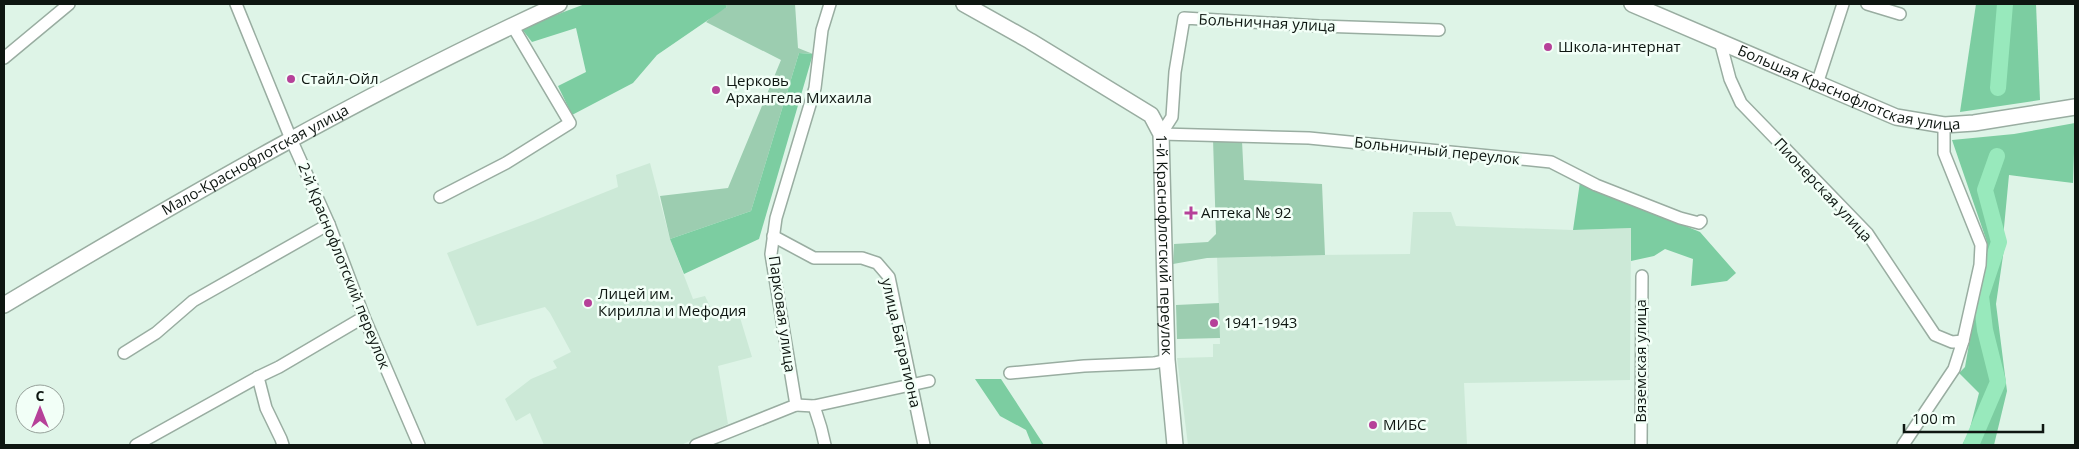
<svg xmlns="http://www.w3.org/2000/svg" width="2079" height="449" viewBox="0 0 2079 449" font-family="'Open Sans',sans-serif">
<style>
.built{fill:#cce9d7}
.green{fill:#9ccdb0}
.forest{fill:#7ccda1}
.lines{fill:none;stroke-linecap:round;stroke-linejoin:round}
.river{stroke:#98e9bc;stroke-width:16}
.street-casing{stroke:#99ada1;stroke-width:14}
.secondary-casing{stroke:#99ada1;stroke-width:18}
.street{stroke:#fff;stroke-width:11}
.secondary{stroke:#fff;stroke-width:15}
.poi-dot{fill:#b64199;stroke:#f2fff7;stroke-width:2}
.labels{text-anchor:middle;stroke-width:5;stroke-linejoin:round;paint-order:stroke}
.street-label{font-size:15px;fill:#0e1611;stroke:#f2fff7}
.poi-label{font-size:15px;fill:#0e1611;stroke:#f2fff7;text-anchor:start}
</style>
<rect width="100%" height="100%" fill="#def4e7"/>
<g class="built">
<path d="M650 163 670 239 693 299 705 296 716 319 738 311 752 357 718 366 728 424 681 445H544L530 413 516 421 505 399 531 379 557 368 553 361 571 352 550 313 545 307 477 326 447 253 533 221 618 187 616 175Z"/>
<path d="M1413 212H1451L1456 226 1573 230 1631 228 1630 380 1464 383 1467 445H1188L1177 358 1213 357V344H1220L1217 256 1410 254Z"/>
</g>
<g class="green">
<path d="M725 4H795L798 48 813 54 799 53 751 211 670 239 660 196 728 188 781 60 706 22 715 14 727 7Z"/>
<path d="M1213 139 1242 141 1244 180 1322 184 1325 255 1207 258 1173 264 1174 244 1208 242 1216 234Z"/>
<path d="M1219 303 1220 338 1177 339 1176 305Z"/>
</g>
<g class="forest">
<path d="M585 4H725L727 7 657 55 633 83 572 115 558 86 586 72 576 28 532 42 521 28Z"/>
<path d="M1976 4H2036L2040 100 1960 112Z"/>
<path d="M799 53 813 54 759 239 684 274 670 239 751 211Z"/>
<path d="M2075 123 2073 183 2009 175 2003 238 2004 249 1996 304 2007 391 1994 445H1962L1969 432 1979 393 1959 373 1965 367 1987 242 1952 140 2014 134Z"/>
<path d="M1580 182 1700 232 1736 273 1727 281 1691 286 1693 259 1665 249 1654 256 1631 261V228L1573 230Z"/>
<path d="M975 379H1001L1044 445H1032L1026 430 1000 416Z"/>
</g>
<g class="lines">
<g class="river">
<path d="M1998 88 2005 4"/>
<path d="M1971 445 1998 382 1985 330 1981 296 1999 242 1985 190 1997 156"/>
</g>
<g class="street-casing">
<g id="street">
<path d="M236 4 291 139 329 224 364 317 419 445"/>
<path d="M1867 4 1900 14"/>
<path d="M1720 41 1730 79 1741 103 1867 233 1935 335 1952 342 1963 341 1954 369 1903 445"/>
<path d="M4 58 69 4"/>
<path d="M1817 84 1843 4"/>
<path d="M1944 125V153L1981 245 1980 265 1963 341"/>
<path d="M1161 134 1309 138 1551 162 1596 185 1680 218 1699 223 1701 221"/>
<path d="M1161 134 1172 117 1175 72 1184 18 1319 26 1439 30"/>
<path d="M440 197 506 163 570 123 512 25"/>
<path d="M773 236 814 258H862L877 263 889 277 924 445"/>
<path d="M124 353 156 333 193 301 329 224"/>
<path d="M1010 373 1084 366 1154 363 1167 360"/>
<path d="M796 405 814 406 929 381"/>
<path d="M814 406 821 428 825 445"/>
<path d="M136 445 258 377"/>
<path d="M283 445 281 439 266 408 258 377 279 367 364 317"/>
<path d="M696 445 796 405 771 254 776 218 815 88 822 30 830 4"/>
<path d="M1641 445 1642 276"/>
</g>
</g>
<g class="secondary-casing">
<g id="secondary">
<path id="s1" d="M964 4 1030 41 1151 115 1161 134 1167 360 1175 445"/>
<path id="s2" d="M1632 4 1896 117 1944 125 1974 123 2075 107"/>
<path id="s3" d="M4 305C185 197 367 92 559 4"/>
</g>
</g>
<use href="#street" class="street"/>
<use href="#secondary" class="secondary"/>
</g>
<g class="poi-dot">
<circle cx="1548" cy="47" r="5"/>
<circle cx="291" cy="79" r="5"/>
<circle cx="716" cy="90" r="5"/>
<path d="M1188.5 205.5h5v5h5v5h-5v5h-5v-5h-5v-5h5z"/>
<circle cx="588" cy="303" r="5"/>
<circle cx="1214" cy="323" r="5"/>
<circle cx="1373" cy="425" r="5"/>
</g>
<g class="labels">
<g class="street-label">
<text transform="translate(1267 23) rotate(3)" y="5">Больничная улица</text>
<text dy="5" stroke="none"><textPath href="#s2" startOffset="234">Большая Краснофлотская улица</textPath></text>
<text transform="translate(1437 151) rotate(6)" y="5">Больничный переулок</text>
<text dy="5" stroke="none"><textPath href="#s3" startOffset="290">Мало-Краснофлотская улица</textPath></text>
<text transform="translate(1823 190) rotate(47)" y="5">Пионерская улица</text>
<text dy="5" stroke="none"><textPath href="#s1" startOffset="350">1-й Краснофлотский переулок</textPath></text>
<text transform="translate(344 266) rotate(68)" y="5">2-й Краснофлотский переулок</text>
<text transform="translate(782 314) rotate(82)" y="5">Парковая улица</text>
<text transform="translate(901 343) rotate(77)" y="5">улица Багратиона</text>
<text transform="translate(1641 361) rotate(-90)" y="5">Вяземская улица</text>
</g>
<g class="poi-label">
<text x="1558" y="52">Школа-интернат</text>
<text x="301" y="84">Стайл-Ойл</text>
<text x="726" y="86">Церковь<tspan x="726" dy="17">Архангела Михаила</tspan></text>
<text x="1201" y="218">Аптека № 92</text>
<text x="598" y="299">Лицей им.<tspan x="598" dy="17">Кирилла и Мефодия</tspan></text>
<text x="1224" y="328">1941-1943</text>
<text x="1383" y="430">МИБС</text>
</g>
</g>
<rect width="2079" height="449" fill="none" stroke="#0e1611" stroke-width="10"/>
<g transform="translate(40 409)"><circle r="24" fill="#f2fff7" stroke="#97a29b"/>
<path d="M0-4L9 19L0 12L-9 19Z" fill="#b64199"/>
<text y="-8" font-size="14" font-weight="bold" text-anchor="middle" fill="#0e1611">С</text>
</g>
<path d="M1904 424v8h139v-8" fill="none" stroke="#0e1611" stroke-width="2.5"/>
<text x="1912" y="424" font-size="15" fill="#0e1611" stroke="#f2fff7" stroke-width="4" paint-order="stroke">100 m</text>
</svg>
